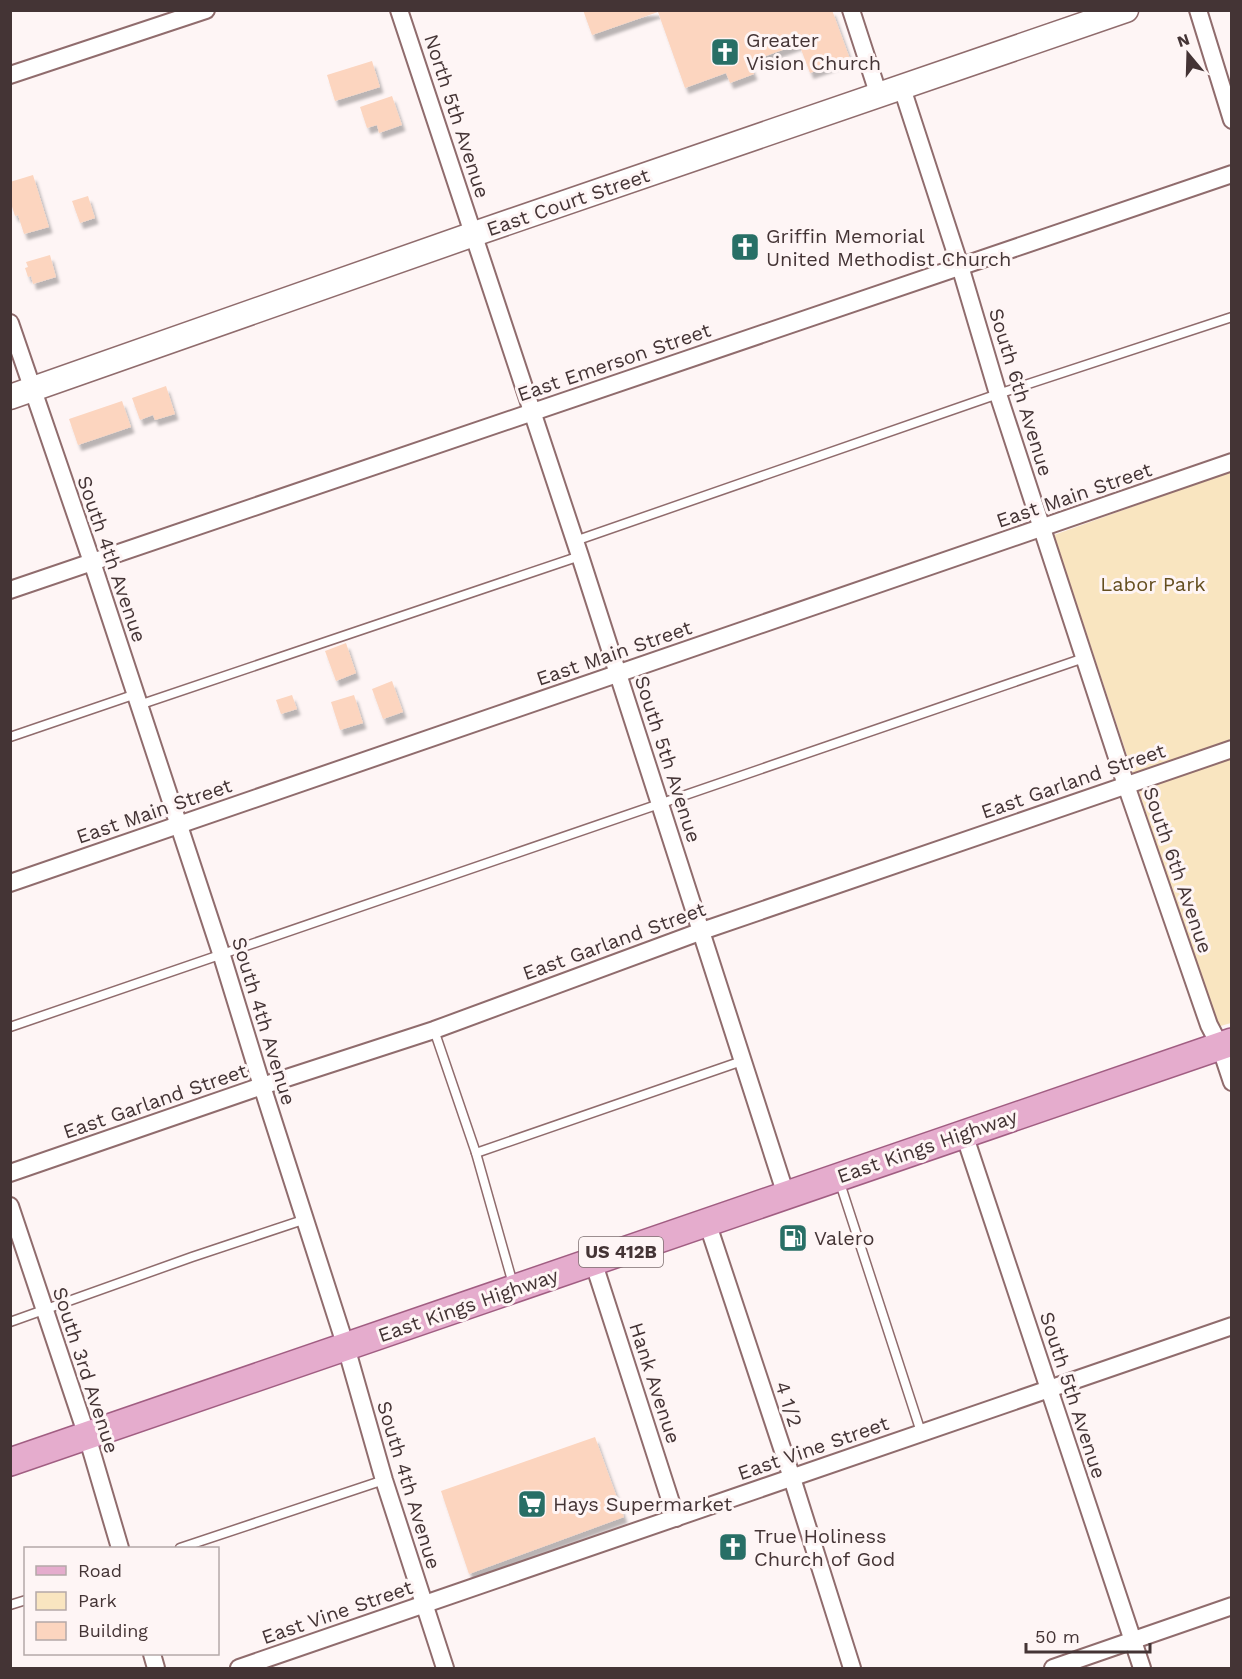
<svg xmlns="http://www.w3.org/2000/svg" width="1242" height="1679" viewBox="0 0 1242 1679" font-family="'Work Sans',sans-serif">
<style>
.green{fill:#f9e5c0}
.building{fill:#fcd5bf;filter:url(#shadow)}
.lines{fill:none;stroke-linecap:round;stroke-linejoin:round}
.lane-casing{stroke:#906c6d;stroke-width:11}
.street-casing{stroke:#906c6d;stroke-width:20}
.secondary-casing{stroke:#906c6d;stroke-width:27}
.primary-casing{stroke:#a15e82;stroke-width:30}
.lane{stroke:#fff;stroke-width:8}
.street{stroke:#fff;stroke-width:16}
.secondary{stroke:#fff;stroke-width:24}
.primary{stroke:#e5accd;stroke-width:27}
.labels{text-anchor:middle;stroke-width:6;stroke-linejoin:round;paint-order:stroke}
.shield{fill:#fef5f5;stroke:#7c6e6f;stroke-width:1.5}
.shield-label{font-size:18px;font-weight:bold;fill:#443435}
.poi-label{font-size:20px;fill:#443435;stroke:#fef5f5;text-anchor:start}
.street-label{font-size:20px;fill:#443435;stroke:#fef5f5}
.park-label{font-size:20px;fill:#644e1f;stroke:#fef5f5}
</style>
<defs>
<filter id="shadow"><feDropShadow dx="3.5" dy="6" stdDeviation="1.5" flood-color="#0004"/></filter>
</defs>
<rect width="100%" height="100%" fill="#fef5f5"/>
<path class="green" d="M1231 471V1023L1217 1027 1054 535Z"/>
<g class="building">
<path d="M583 10H832L850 59 810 73 799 44 749 62 754 74 730 83 726 73 685 88 658 12 592 35Z"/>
<path d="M372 61 380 87 335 101 327 75Z"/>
<path d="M392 96 402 125 379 133 377 125 367 128 360 107Z"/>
<path d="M33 175 49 227 24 234 18 215 15 216 10 200V182Z"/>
<path d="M88 196 95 218 80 223 72 201Z"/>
<path d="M50 255 56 277 33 284 31 276 28 277 25 268 28 267 26 262Z"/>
<path d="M166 386 175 414 155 420 153 415 140 420 132 398Z"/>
<path d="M122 401 131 427 78 445 69 419Z"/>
<path d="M346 643 356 673 336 681 325 651Z"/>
<path d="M392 681 403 712 383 719 372 689Z"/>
<path d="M292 695 297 709 281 714 276 700Z"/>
<path d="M354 695 363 723 340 730 331 702Z"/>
<path d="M595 1437 624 1517 469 1574 441 1491Z"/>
</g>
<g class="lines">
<g class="lane-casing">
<g id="lane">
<path d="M575 541 998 394 1232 317"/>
<path d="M139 705 580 556"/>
<path d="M10 737 136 694"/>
<path d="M10 1027 1084 658"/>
<path d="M434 1030 476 1153 513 1284"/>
<path d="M476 1153 742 1061"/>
<path d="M839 1180 921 1432"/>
<path d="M10 1322 192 1257 306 1219"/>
<path d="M180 1548 384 1480"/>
<path d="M10 1605 26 1600"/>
</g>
</g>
<g class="street-casing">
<g id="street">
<path d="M399 10 580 556 786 1195"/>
<path d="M851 10 879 96"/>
<path d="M1198 10 1232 120"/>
<path d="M10 75 206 10"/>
<path d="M902 88 960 266 998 394 1126 785 1209 1025 1220 1046 1232 1082"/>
<path d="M10 323 92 562 222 956 262 1086 346 1347 384 1480 445 1668"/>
<path d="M10 590 1232 174"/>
<path d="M10 883 1232 462"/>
<path d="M964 1134 1142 1668"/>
<path d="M10 1173 262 1086 434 1030 702 931 1232 749"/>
<path d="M10 1206 87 1436 120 1548"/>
<path d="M707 1222 792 1478 852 1668"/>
<path d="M593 1261 676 1518"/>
<path d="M152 1654 156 1668"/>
<path d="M239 1668 1232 1326"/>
<path d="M1053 1668 1232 1606"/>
</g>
</g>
<g class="secondary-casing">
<path id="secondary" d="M10 397 474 234 1126 10"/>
</g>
<g class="primary-casing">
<path id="primary" d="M10 1462 1232 1042"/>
</g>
<use href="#lane" class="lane"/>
<use href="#street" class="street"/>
<use href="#secondary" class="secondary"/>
<use href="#primary" class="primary"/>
</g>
<defs>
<g id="church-square" transform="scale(1.5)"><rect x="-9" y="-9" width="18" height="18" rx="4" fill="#286f66" stroke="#fef5f5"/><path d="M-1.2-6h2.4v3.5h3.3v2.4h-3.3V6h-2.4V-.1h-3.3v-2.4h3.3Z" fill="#fff"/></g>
<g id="fuel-square" transform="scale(1.5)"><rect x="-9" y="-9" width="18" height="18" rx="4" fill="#286f66" stroke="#fef5f5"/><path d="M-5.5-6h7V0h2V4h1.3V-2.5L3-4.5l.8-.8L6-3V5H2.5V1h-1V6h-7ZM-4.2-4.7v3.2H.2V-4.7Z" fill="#fff"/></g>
<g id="supermarket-square" transform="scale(1.5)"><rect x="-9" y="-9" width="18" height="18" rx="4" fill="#286f66" stroke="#fef5f5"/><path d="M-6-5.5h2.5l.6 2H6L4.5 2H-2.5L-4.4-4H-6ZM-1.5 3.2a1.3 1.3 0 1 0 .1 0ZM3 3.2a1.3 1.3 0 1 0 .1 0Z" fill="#fff"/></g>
</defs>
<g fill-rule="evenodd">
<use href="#church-square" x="725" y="52"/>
<use href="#church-square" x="745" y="247"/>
<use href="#fuel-square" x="793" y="1238"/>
<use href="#supermarket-square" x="532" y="1504"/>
<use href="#church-square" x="733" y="1547"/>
</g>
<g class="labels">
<rect class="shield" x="579" y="1237" width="84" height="30" rx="4.5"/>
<g class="shield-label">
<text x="621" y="1258">US 412B</text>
</g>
<g class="poi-label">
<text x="746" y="47">Greater<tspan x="746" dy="23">Vision Church</tspan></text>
<text x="766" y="243">Griffin Memorial<tspan x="766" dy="23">United Methodist Church</tspan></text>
<text x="814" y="1245">Valero</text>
<text x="553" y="1511">Hays Supermarket</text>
<text x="754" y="1543">True Holiness<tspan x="754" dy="23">Church of God</tspan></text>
</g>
<g class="street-label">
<text transform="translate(457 116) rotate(72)" y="7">North 5th Avenue</text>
<text transform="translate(568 202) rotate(-19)" y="7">East Court Street</text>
<text transform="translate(614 362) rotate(-19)" y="7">East Emerson Street</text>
<text transform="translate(1021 392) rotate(73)" y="7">South 6th Avenue</text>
<text transform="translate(1074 495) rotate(-19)" y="7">East Main Street</text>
<text transform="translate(112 559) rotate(71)" y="7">South 4th Avenue</text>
<text transform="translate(614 653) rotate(-19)" y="7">East Main Street</text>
<text transform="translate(668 759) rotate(72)" y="7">South 5th Avenue</text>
<text transform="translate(1073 781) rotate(-19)" y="7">East Garland Street</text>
<text transform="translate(154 811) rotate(-19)" y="7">East Main Street</text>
<text transform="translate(1178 870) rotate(71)" y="7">South 6th Avenue</text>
<text transform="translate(614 941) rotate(-20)" y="7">East Garland Street</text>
<text transform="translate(264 1021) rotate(73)" y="7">South 4th Avenue</text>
<text transform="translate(155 1101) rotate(-19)" y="7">East Garland Street</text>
<text transform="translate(927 1146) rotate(-19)" y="7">East Kings Highway</text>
<text transform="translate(468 1305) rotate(-19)" y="7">East Kings Highway</text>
<text transform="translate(86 1370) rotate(72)" y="7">South 3rd Avenue</text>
<text transform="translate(655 1383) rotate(72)" y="7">Hank Avenue</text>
<text transform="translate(1073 1395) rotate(72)" y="7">South 5th Avenue</text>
<text transform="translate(789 1404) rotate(72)" y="7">4 1/2</text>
<text transform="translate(813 1448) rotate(-19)" y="7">East Vine Street</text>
<text transform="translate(409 1485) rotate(73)" y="7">South 4th Avenue</text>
<text transform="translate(337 1612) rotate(-19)" y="7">East Vine Street</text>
</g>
<g class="park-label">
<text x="1153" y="591">Labor Park</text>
</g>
</g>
<rect width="1242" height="1679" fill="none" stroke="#443435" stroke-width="24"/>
<rect x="24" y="1547" width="195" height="108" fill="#fef5f5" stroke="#b4a8a8" stroke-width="1.5"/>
<rect x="36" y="1566" width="30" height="9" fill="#e5accd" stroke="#b4a8a8" stroke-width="1.5"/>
<text x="78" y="1577" font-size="18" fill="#443435">Road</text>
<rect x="36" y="1592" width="30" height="18" fill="#f9e5c0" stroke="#b4a8a8" stroke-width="1.5"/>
<text x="78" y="1607" font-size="18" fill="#443435">Park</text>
<rect x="36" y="1622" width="30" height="18" fill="#fcd5bf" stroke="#b4a8a8" stroke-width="1.5"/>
<text x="78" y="1637" font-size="18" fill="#443435">Building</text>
<g transform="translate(1188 54) rotate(341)" stroke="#fef5f5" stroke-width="4.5" paint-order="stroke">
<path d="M0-4.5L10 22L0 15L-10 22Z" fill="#443435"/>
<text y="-9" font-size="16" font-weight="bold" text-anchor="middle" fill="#443435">N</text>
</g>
<path d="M1026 1643v9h124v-9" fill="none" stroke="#443435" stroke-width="3"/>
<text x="1035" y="1643" font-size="18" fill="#443435" stroke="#fef5f5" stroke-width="4.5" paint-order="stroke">50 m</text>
</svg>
